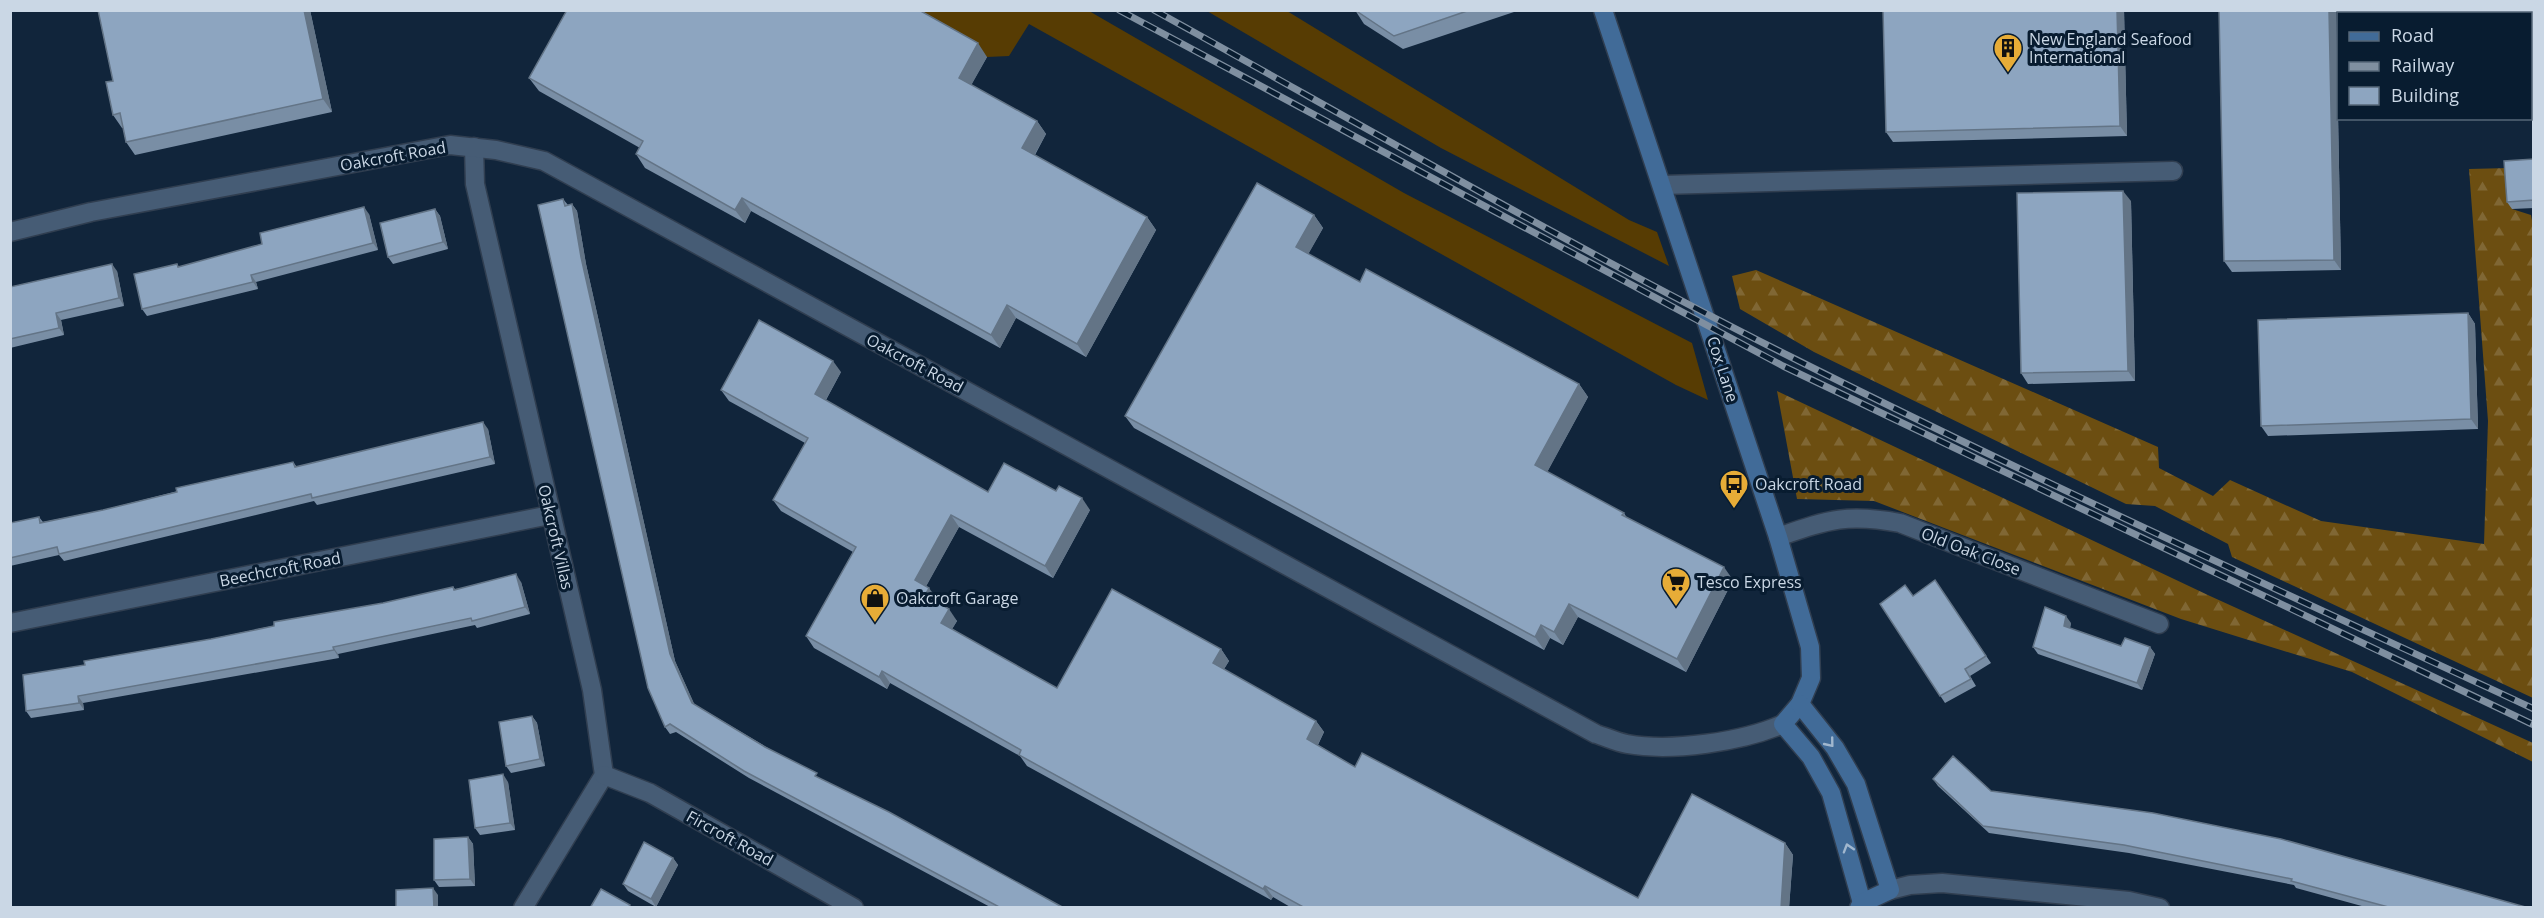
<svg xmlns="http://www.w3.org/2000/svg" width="2544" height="918" viewBox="0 0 2544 918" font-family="'Open Sans',sans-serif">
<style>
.grass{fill:#573c03}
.forest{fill:url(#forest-firs)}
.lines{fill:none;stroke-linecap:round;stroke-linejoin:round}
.street-casing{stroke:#303e50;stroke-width:21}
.secondary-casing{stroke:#303e50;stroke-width:21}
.street{stroke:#465c75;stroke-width:18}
.secondary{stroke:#416b98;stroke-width:18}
.rail-casing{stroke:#7f8fa0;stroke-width:7}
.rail{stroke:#081c30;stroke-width:4.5;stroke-dasharray:14;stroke-linecap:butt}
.wall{fill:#798ea5}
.shaded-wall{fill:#637486}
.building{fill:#8da5c0;stroke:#637486;stroke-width:1.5}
.oneway{stroke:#a1b7ce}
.labels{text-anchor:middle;stroke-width:6;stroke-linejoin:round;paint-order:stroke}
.poi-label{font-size:16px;fill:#cad7e5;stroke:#081c30;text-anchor:start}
.street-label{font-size:16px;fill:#cad7e5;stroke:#081c30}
</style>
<defs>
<pattern id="forest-firs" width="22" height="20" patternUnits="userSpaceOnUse" patternTransform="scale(1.5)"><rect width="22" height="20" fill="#6c4e11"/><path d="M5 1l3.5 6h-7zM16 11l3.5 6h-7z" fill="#806734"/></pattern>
</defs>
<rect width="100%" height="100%" fill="#11253b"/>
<g class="grass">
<path d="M904 11H1089L1404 193 1692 343 1708 400 1676 385 1029 24 1009 56 987 57Z"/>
<path d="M1207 11H1287L1629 220 1657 232 1669 266 1441 148Z"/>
</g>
<g class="forest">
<path d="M2509 168 2512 209 2531 215 2533 226V698L2232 557 2228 544 2155 506 2126 504 1814 352 1740 309 1732 276 1756 270 2158 447 2159 468 2213 496 2230 480 2321 521 2484 544 2488 421 2469 169Z"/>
<path d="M1777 391 2210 596 2533 743V762L2352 672 2181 619 1874 501 1797 499Z"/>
</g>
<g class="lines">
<g class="street-casing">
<g id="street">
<path d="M474 147 475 184 592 690 604 775 523 908"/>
<path d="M1662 185 2173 171"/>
<path d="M10 232 91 212 450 145 496 150 544 161 1596 734C1606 737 1616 742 1627 744 1671 752 1742 742 1783 724"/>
<path d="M1778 537C1828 520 1846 513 1900 523L2159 624"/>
<path d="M10 623 550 515"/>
<path d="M604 775 650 793 854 908"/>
<path d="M1890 890 1910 885 1942 883 2129 901 2160 908"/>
</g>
</g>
<g class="secondary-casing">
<g id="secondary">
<path d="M1603 10 1778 537 1810 647 1811 678 1800 704 1783 724 1811 757 1831 793 1862 903"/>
<path d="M1800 704 1835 748 1856 784 1890 890 1862 903 1859 908"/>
</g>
</g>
<use href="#street" class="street"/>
<use href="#secondary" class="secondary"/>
<g class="rail-casing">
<g id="rail">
<path d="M1119 10 1783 366 2534 725"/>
<path d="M1154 10C1365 127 1574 248 1789 356 2034 479 2285 593 2534 709"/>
</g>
</g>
<use href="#rail" class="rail"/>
</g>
<g class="wall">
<path d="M98 10H310L332 112 135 155 126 142 123 128H122L113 115V81Z"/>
<path d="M1355 10H1516L1517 11 1403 49 1364 24Z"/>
<path d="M1883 10H2124L2127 136 1893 142 1886 132Z"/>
<path d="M2219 10H2336L2341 270 2232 272 2224 261Z"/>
<path d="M987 57 971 85 1037 121 1046 134 1035 155 1147 217 1156 230 1086 357 1016 318 1000 348 751 211 745 223 645 168 636 154 640 148 539 91 529 78Z"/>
<path d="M2534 159V208L2512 209 2507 202Z"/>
<path d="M563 199 568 205 572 204 577 211 586 264 675 661 694 704 822 780 1064 908H992L749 778 676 732 670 734 665 727Z"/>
<path d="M2131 201 2135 381 2028 384 2021 373Z"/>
<path d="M435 209 440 216 448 249 393 264 388 257Z"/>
<path d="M369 214 378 250 256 282 258 289 147 316 142 309 177 264 179 267Z"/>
<path d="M1314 215 1323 228 1308 254 1360 282 1579 384 1588 397 1547 472 1624 513 1627 518 1733 580 1686 672 1578 617 1563 645 1550 638 1544 650 1134 428 1125 416Z"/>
<path d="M117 271 124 306 61 320 64 335 10 348V287Z"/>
<path d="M2468 313 2475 324 2478 429 2268 436 2261 426Z"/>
<path d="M841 372 826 400 988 492 1090 510 1053 578 959 527 926 586 937 599 936 601 957 621 952 629 1057 688 1221 649 1229 661 1224 669 1316 721 1324 732 1318 745 1355 767 1638 898 1785 843 1793 855 1789 908H1292L1273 897 1271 900 1027 766 1020 756 890 683 887 689 814 648 806 636 853 552 781 511 773 500 805 443 729 401 721 390Z"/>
<path d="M488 429 495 464 317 505 314 501 64 561 59 555 10 566V523L39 517 43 522 103 510 293 462 297 467Z"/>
<path d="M1935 580 1991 663 1970 676 1976 686 1945 703 1880 604 1913 596Z"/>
<path d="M521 582 530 614 477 628 475 625 338 654 339 658 83 703 84 710 31 718 26 711 85 665 383 603 453 587 455 589Z"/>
<path d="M2071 623 2070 628 2121 646 2150 647 2155 654 2142 690 2038 654 2033 647Z"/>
<path d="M532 716 537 723 545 766 511 773 506 766Z"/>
<path d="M1933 779 1991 791 2529 908H2369L2296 888 2294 885 2129 853 1989 833 1938 786Z"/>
<path d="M508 782 515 830 480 835 475 828Z"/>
<path d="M468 837 473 844 475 886 439 887 434 880Z"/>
<path d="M673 858 678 865 656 907 628 891 623 884Z"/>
</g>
<g class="shaded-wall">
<path d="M304 10H310L332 112 323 99Z"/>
<path d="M2117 10H2124L2127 136 2120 126Z"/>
<path d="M2329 10H2336L2341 270 2334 260Z"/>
<path d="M978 43 987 57 968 91 959 78Z"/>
<path d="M1037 121 1046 134 1031 161 1022 148Z"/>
<path d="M2123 191 2131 201 2135 381 2128 371Z"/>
<path d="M742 198 751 211 745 223 735 210Z"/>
<path d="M572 204 577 211 586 264 675 661 697 710 692 703 670 654 581 257Z"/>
<path d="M364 207 369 214 378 250 373 243Z"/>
<path d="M435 209 440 216 448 249 443 242Z"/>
<path d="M1314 215 1323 228 1305 260 1296 247Z"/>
<path d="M1147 217 1156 230 1086 357 1077 344Z"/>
<path d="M112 264 117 271 124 306 119 298Z"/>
<path d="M251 275 256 282 258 289 253 282Z"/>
<path d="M1007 305 1016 318 1000 348 991 335Z"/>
<path d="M56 313 61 320 64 335 59 328Z"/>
<path d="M2468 313 2475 324 2478 429 2471 419Z"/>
<path d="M833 361 841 372 823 405 815 394Z"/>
<path d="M1579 384 1588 397 1544 478 1535 465Z"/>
<path d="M483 422 488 429 495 464 490 457Z"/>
<path d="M1082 498 1090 510 1053 578 1045 566Z"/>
<path d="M951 515 959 527 923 592 915 580Z"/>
<path d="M1724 567 1733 580 1686 672 1677 659Z"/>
<path d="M516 574 521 582 530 614 525 607Z"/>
<path d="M929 588 937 599 933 607 925 595Z"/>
<path d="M1569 604 1578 617 1563 645 1554 632Z"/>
<path d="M949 609 957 621 949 634 941 623Z"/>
<path d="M2066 616 2071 623 2069 633 2064 626Z"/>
<path d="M1541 625 1550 638 1544 650 1535 637Z"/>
<path d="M333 647 338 654 339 658 334 650Z"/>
<path d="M2150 647 2155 654 2142 690 2137 683Z"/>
<path d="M1221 649 1229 661 1221 674 1213 663Z"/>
<path d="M882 671 890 683 887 689 879 677Z"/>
<path d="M78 696 83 703 84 710 79 703Z"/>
<path d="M532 716 537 723 545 766 540 759Z"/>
<path d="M1316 721 1324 732 1315 750 1307 739Z"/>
<path d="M503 774 508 782 515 830 510 823Z"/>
<path d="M468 837 473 844 475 886 470 879Z"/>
<path d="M1785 843 1793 855 1789 908H1781Z"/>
<path d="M673 858 678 865 656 907 651 899Z"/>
<path d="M1265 886 1273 897 1271 900 1263 889Z"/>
<path d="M433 888 438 895V908H434Z"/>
</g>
<g class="building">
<path d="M98 10H304L323 99 126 142 120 113 113 115 106 82 113 81Z"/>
<path d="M567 10H919L978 43 959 78 1037 121 1022 148 1147 217 1077 344 1007 305 991 335 742 198 735 210 636 154 643 141 529 78Z"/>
<path d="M1355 10H1470L1394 36Z"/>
<path d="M1883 10H2117L2120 126 1886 132Z"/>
<path d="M2219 10H2329L2334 260 2224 261Z"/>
<path d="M2534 159V200L2507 202 2504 161Z"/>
<path d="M1257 183 1314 215 1296 247 1360 282 1366 269 1579 384 1535 465 1624 513 1622 515 1724 567 1677 659 1569 604 1554 632 1541 625 1535 637 1125 416Z"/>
<path d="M2123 191 2128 371 2021 373 2017 193Z"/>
<path d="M563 199 565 206 572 204 581 257 670 654 692 703 765 747 817 773 815 776 889 812 1064 908H1001L744 771 670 724 665 727 648 688 538 205Z"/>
<path d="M364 207 373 243 251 275 253 282 142 309 134 274 177 264 178 267 262 244 260 233Z"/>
<path d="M435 209 443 242 388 257 380 223Z"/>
<path d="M112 264 119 298 56 313 59 328 10 339V287Z"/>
<path d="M2468 313 2471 419 2261 426 2258 320Z"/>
<path d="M759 320 833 361 815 394 988 492 1004 463 1056 491 1059 486 1082 498 1045 566 951 515 915 580 929 588 925 595 949 609 941 623 1057 688 1112 589 1221 649 1213 663 1316 721 1307 739 1355 767 1362 753 1638 898 1692 794 1785 843 1781 908H1305L1265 886 1263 889 1019 755 1021 750 882 671 879 677 806 636 856 547 773 500 808 438 721 390Z"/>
<path d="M483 422 490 457 312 498 311 494 59 554 57 547 10 558V523L39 517 40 523 103 510 177 492 176 488 293 462 295 467Z"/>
<path d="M516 574 525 607 472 621 471 618 333 647 334 650 78 696 79 703 26 711 23 675 85 665 84 661 211 639 274 626V622L383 603 453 587 454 590Z"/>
<path d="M1935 580 1986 656 1965 669 1971 679 1940 696 1880 604 1905 585 1913 596Z"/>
<path d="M2045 607 2066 616 2064 626 2121 646 2125 638 2150 647 2137 683 2033 647Z"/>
<path d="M532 716 540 759 506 766 499 722Z"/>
<path d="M1953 756 1991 791 2153 813 2281 839 2529 908H2392L2291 881 2292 879 2124 845 1983 826 1933 779Z"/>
<path d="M503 774 510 823 475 828 469 780Z"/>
<path d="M468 837 470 879 434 880V839Z"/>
<path d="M644 842 673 858 651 899 623 884Z"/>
<path d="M433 888 434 908H396V890Z"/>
<path d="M601 889 630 905 628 908H590Z"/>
</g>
<defs><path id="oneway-chevron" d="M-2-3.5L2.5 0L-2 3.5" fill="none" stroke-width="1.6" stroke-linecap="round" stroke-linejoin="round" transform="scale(1.5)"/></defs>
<g class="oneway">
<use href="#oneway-chevron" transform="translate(1830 743) rotate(51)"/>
<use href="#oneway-chevron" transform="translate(1848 848) rotate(-107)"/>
</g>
<defs>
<g id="building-pin" transform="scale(1.5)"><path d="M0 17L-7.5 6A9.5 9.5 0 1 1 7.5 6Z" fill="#e7ac37" stroke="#081c30"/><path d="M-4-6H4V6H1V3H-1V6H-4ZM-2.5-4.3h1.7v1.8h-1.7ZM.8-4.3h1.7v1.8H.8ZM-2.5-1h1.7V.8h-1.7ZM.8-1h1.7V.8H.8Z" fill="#111"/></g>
<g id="bus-pin" transform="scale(1.5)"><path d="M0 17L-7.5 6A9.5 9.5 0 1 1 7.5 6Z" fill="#e7ac37" stroke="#081c30"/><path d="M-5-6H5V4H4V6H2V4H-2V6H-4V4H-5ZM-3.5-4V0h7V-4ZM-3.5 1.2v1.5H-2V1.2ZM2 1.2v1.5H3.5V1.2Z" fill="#111"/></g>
<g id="supermarket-pin" transform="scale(1.5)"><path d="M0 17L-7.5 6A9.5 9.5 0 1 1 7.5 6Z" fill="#e7ac37" stroke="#081c30"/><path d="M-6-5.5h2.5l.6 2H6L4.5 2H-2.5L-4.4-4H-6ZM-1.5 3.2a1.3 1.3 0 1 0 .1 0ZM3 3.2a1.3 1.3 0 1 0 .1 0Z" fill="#111"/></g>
<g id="shop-pin" transform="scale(1.5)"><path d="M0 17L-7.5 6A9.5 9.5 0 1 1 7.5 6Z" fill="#e7ac37" stroke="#081c30"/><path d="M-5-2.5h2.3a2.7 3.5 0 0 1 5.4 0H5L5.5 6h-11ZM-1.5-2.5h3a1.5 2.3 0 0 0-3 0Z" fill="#111"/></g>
</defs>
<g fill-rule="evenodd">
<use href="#building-pin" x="2008" y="48"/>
<use href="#bus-pin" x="1734" y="484"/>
<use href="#supermarket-pin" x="1676" y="582"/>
<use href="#shop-pin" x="875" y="598"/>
</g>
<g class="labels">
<g class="poi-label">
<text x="2029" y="45">New England Seafood<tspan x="2029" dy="18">International</tspan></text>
<text x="1755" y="490">Oakcroft Road</text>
<text x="1697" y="588">Tesco Express</text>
<text x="896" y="604">Oakcroft Garage</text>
</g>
<g class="street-label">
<text transform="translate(393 156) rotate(-10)" y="6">Oakcroft Road</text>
<text transform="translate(915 363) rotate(28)" y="6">Oakcroft Road</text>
<text transform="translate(1723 369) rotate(72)" y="6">Cox Lane</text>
<text transform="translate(556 537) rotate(77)" y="6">Oakcroft Villas</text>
<text transform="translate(1971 551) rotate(21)" y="6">Old Oak Close</text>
<text transform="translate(280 569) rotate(-11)" y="6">Beechcroft Road</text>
<text transform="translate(730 838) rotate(29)" y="6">Fircroft Road</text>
</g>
</g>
<rect width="2544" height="918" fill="none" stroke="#cad7e5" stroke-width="24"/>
<rect x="2337" y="12" width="195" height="108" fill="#081c30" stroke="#566778" stroke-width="1.5"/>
<rect x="2349" y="32" width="30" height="9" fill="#416b98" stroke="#566778" stroke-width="1.5"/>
<text x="2391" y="42" font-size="18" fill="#cad7e5">Road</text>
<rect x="2349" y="62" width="30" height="9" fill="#7f8fa0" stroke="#566778" stroke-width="1.5"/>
<text x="2391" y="72" font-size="18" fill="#cad7e5">Railway</text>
<rect x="2349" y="87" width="30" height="18" fill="#8da5c0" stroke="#566778" stroke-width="1.5"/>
<text x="2391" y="102" font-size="18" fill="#cad7e5">Building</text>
</svg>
